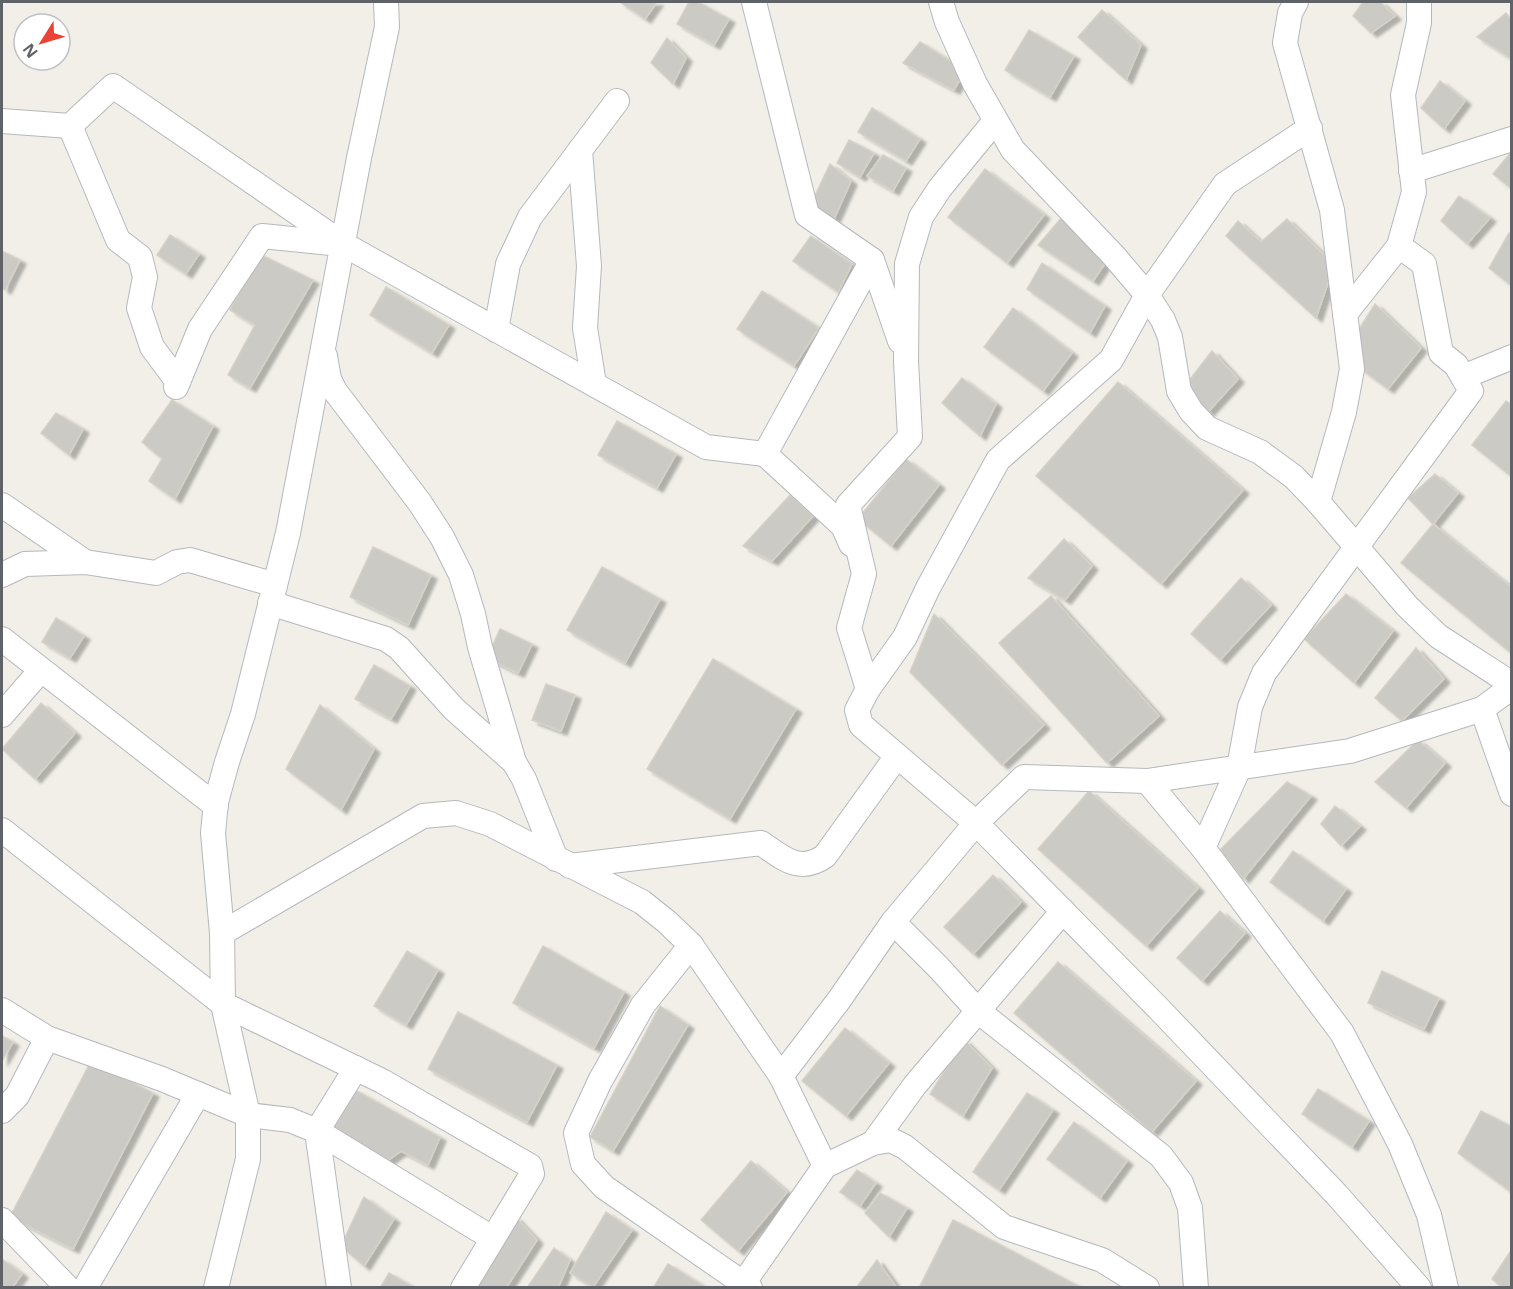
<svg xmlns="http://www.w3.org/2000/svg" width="1513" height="1289" viewBox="0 0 1513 1289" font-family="'Noto Sans',sans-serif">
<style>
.building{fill:#cccac5;stroke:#d6d1c6;stroke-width:1.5;filter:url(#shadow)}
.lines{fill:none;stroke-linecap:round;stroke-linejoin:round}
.street-casing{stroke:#b5b8bc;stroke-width:26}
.street{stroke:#fff;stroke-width:24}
</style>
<defs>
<filter id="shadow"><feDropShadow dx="6" dy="4" stdDeviation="1.5" flood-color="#0004"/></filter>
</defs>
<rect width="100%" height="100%" fill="#f1efe8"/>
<g class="building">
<path d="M620 2H657L645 19Z"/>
<path d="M689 2H698L729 19 714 45 677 24Z"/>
<path d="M1363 2H1380L1395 16 1371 33 1353 16Z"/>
<path d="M1102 10 1141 45 1126 80 1078 37Z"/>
<path d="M1506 13 1512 20V59L1477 37Z"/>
<path d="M1029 30 1074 56 1050 97 1005 70Z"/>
<path d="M667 38 686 58 673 84 651 63Z"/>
<path d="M920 42 965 70 954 90 903 63Z"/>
<path d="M1440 81 1465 101 1444 129 1421 108Z"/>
<path d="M872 108 920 139 906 161 858 132Z"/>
<path d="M849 140 874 153 860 177 837 163Z"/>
<path d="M1512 151V189L1493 174Z"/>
<path d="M883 155 906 168 893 191 867 176Z"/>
<path d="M830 164 851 181 834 219 811 204Z"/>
<path d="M985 169 1044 215 1007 263 948 217Z"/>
<path d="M1459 196 1490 218 1467 244 1441 221Z"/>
<path d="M1062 217 1108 259 1093 281 1038 245Z"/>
<path d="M1287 219 1334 265 1316 318 1226 236 1238 221 1261 242Z"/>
<path d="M1509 233 1512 236V286L1489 268Z"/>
<path d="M170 235 199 254 186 274 157 255Z"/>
<path d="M811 236 852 264 838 292 793 261Z"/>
<path d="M2 251 20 260 5 290 2 288Z"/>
<path d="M259 254 313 280 250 388 228 375 255 325 230 310Z"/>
<path d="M1042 263 1105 306 1090 333 1027 289Z"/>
<path d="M386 287 449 325 432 353 370 315Z"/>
<path d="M762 291 819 328 794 366 737 329Z"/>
<path d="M1375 304 1421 348 1388 389 1361 369 1356 334Z"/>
<path d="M1013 308 1072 353 1043 391 984 347Z"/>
<path d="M1212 351 1238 379 1208 412 1184 387Z"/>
<path d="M962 378 996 404 980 436 942 403Z"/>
<path d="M1118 382 1243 490 1161 584 1036 476Z"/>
<path d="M172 400 213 426 175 499 149 481 162 459 142 442Z"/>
<path d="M1506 401 1512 405V477L1472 445Z"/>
<path d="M56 413 83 429 69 455 41 433Z"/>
<path d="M617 421 676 454 657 488 598 455Z"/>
<path d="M906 459 939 485 891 546 858 519Z"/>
<path d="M1435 474 1458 493 1433 524 1408 498Z"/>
<path d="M790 495 813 516 772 561 743 546Z"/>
<path d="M1433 524 1512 588 1511 653 1401 563Z"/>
<path d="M1064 539 1092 566 1065 600 1028 578Z"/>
<path d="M373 547 431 575 408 625 350 597Z"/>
<path d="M602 567 660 599 625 663 567 630Z"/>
<path d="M1241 578 1271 605 1220 660 1191 634Z"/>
<path d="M1346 594 1393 631 1354 683 1304 639Z"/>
<path d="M1051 596 1159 716 1107 763 999 643Z"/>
<path d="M934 614 1044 725 1002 765 910 672Z"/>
<path d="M56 618 84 636 70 658 42 642Z"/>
<path d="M500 629 532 644 518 673 487 658Z"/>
<path d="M1416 648 1444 679 1402 721 1375 698Z"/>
<path d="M713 659 796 709 730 819 647 769Z"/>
<path d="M374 665 410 686 391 719 355 699Z"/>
<path d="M546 684 575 695 561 731 532 720Z"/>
<path d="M41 703 75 733 35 779 2 749Z"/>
<path d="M320 705 374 749 341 810 286 769Z"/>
<path d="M1418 740 1445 763 1406 808 1375 782Z"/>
<path d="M1287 782 1311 796 1243 879 1220 850Z"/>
<path d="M1089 791 1198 888 1146 946 1038 849Z"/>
<path d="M1335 806 1360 826 1341 846 1321 824Z"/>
<path d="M1293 851 1346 889 1323 921 1270 882Z"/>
<path d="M993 875 1021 902 973 954 944 927Z"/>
<path d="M1220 911 1245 933 1202 981 1177 958Z"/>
<path d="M543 946 624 992 594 1048 513 1003Z"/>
<path d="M407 951 438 970 406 1025 374 1006Z"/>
<path d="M1058 962 1196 1081 1152 1132 1014 1013Z"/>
<path d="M1382 971 1439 998 1424 1029 1368 1003Z"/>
<path d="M660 1006 688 1025 613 1151 590 1137Z"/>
<path d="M458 1012 557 1065 527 1122 428 1069Z"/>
<path d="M845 1028 889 1063 846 1116 802 1081Z"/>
<path d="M2 1036 13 1042 2 1061Z"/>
<path d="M964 1040 992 1068 963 1116 930 1094Z"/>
<path d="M91 1061 153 1093 73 1249 10 1217Z"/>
<path d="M1318 1089 1369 1121 1352 1147 1302 1114Z"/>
<path d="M355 1090 440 1137 428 1165 401 1151 383 1164 327 1126Z"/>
<path d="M1027 1093 1053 1110 999 1190 973 1172Z"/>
<path d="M1481 1111 1512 1127 1510 1191 1458 1153Z"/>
<path d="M1074 1122 1127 1161 1100 1198 1047 1159Z"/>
<path d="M751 1161 787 1192 738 1251 701 1220Z"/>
<path d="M857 1170 876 1183 860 1206 840 1192Z"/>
<path d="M880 1193 907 1208 889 1237 865 1213Z"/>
<path d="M364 1197 394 1219 364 1266 341 1246Z"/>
<path d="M606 1212 632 1230 593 1287 570 1273Z"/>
<path d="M515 1217 537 1240 506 1288 471 1287Z"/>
<path d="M953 1220 1082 1288H919Z"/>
<path d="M554 1248 570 1260 558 1288H527Z"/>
<path d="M1512 1249V1288H1503L1492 1279Z"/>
<path d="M2 1259 22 1274 12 1288H2Z"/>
<path d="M877 1260 897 1288H856Z"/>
<path d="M668 1264 707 1288H653Z"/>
<path d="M389 1273 415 1288H380Z"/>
</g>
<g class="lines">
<g class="street-casing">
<g id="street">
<path d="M754 2 807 215 872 260 900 341"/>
<path d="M941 2 947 22 975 84 1013 150 1114 256 1147 295 1163 320 1170 337 1179 391 1191 411 1207 428 1260 452 1294 477 1318 502 1407 606 1438 636 1512 684"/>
<path d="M1296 2 1290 13 1285 43 1332 210 1352 369 1344 412 1318 502"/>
<path d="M2 121 70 126"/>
<path d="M1310 128 1225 184 1147 295 1111 360 998 460 928 588 905 637 868 689 857 710 861 725 976 823 1160 1010 1337 1195 1419 1288"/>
<path d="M580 150 589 266 585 328 594 384"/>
<path d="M1411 171 1512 139"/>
<path d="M1399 246 1414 192 1403 95 1419 23V2"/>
<path d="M496 330 508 264 530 217 617 101"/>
<path d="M325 356 329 379 335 391 420 503 442 537 461 575 473 614 480 647 514 762 524 779 556 859"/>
<path d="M1463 377 1512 357"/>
<path d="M178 382 152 347 139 308 145 277 140 257 118 240 70 126 113 86 343 244 706 447 765 454"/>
<path d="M176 387 200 329 262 236 341 244"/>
<path d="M2 505 85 562"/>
<path d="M851 544 843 526 765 454 872 260"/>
<path d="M2 575 25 564 85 562 156 573 177 562 190 560 275 585"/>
<path d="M270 603 386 639 399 648 454 709 514 762"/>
<path d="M2 639 216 806"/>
<path d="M868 689 849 628 864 574 848 505 910 437 906 361 907 264 921 217 940 188 995 121"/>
<path d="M1482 709 1512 794"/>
<path d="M2 715 41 670"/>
<path d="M1147 781 1203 848 1342 1033 1400 1144 1429 1215 1446 1288"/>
<path d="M2 830 223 1004 382 1081 530 1166 532 1174 463 1288"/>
<path d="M1203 848 1239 768 1250 707 1264 673 1471 391 1456 365 1441 353 1424 264 1399 246 1345 314"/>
<path d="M570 866 761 843C783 858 799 874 825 856L897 756"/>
<path d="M222 933 423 816 456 813 490 824 642 902 667 922 691 945 781 1076 825 1166 740 1288"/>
<path d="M691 945 643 1005 600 1081 576 1133 583 1164 604 1187 750 1288"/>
<path d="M2 1010 47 1038 162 1079 248 1115 290 1120 317 1131 492 1238"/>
<path d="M781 1076 839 1000 893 922"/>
<path d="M2 1111 17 1096 47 1038"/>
<path d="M873 1143 915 1085 1063 911"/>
<path d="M825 1166 873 1143 891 1140 905 1147 1004 1227 1102 1260 1147 1288"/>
<path d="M2 1220 68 1288"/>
<path d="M85 1288 198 1094"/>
<path d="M216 1288 248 1159V1115L223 1004 222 933 213 833 216 802 227 762 243 714 288 533 359 158 387 27 386 2"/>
<path d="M339 1288 317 1131 356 1068"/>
<path d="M1196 1288 1190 1208 1181 1183 1161 1156 978 1011 939 968 893 922 976 823 1024 777 1147 781 1350 751 1482 709 1512 687"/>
</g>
</g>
<use href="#street" class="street"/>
</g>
<rect width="1513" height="1289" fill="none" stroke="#5f6368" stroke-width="6"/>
<g transform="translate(42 42) rotate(233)"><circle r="28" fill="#ffffff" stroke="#bfc1c3" stroke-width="1.5"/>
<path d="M0-4.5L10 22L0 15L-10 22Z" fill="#ea4335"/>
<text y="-9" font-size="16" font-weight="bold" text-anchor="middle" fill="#5f6368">N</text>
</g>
</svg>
